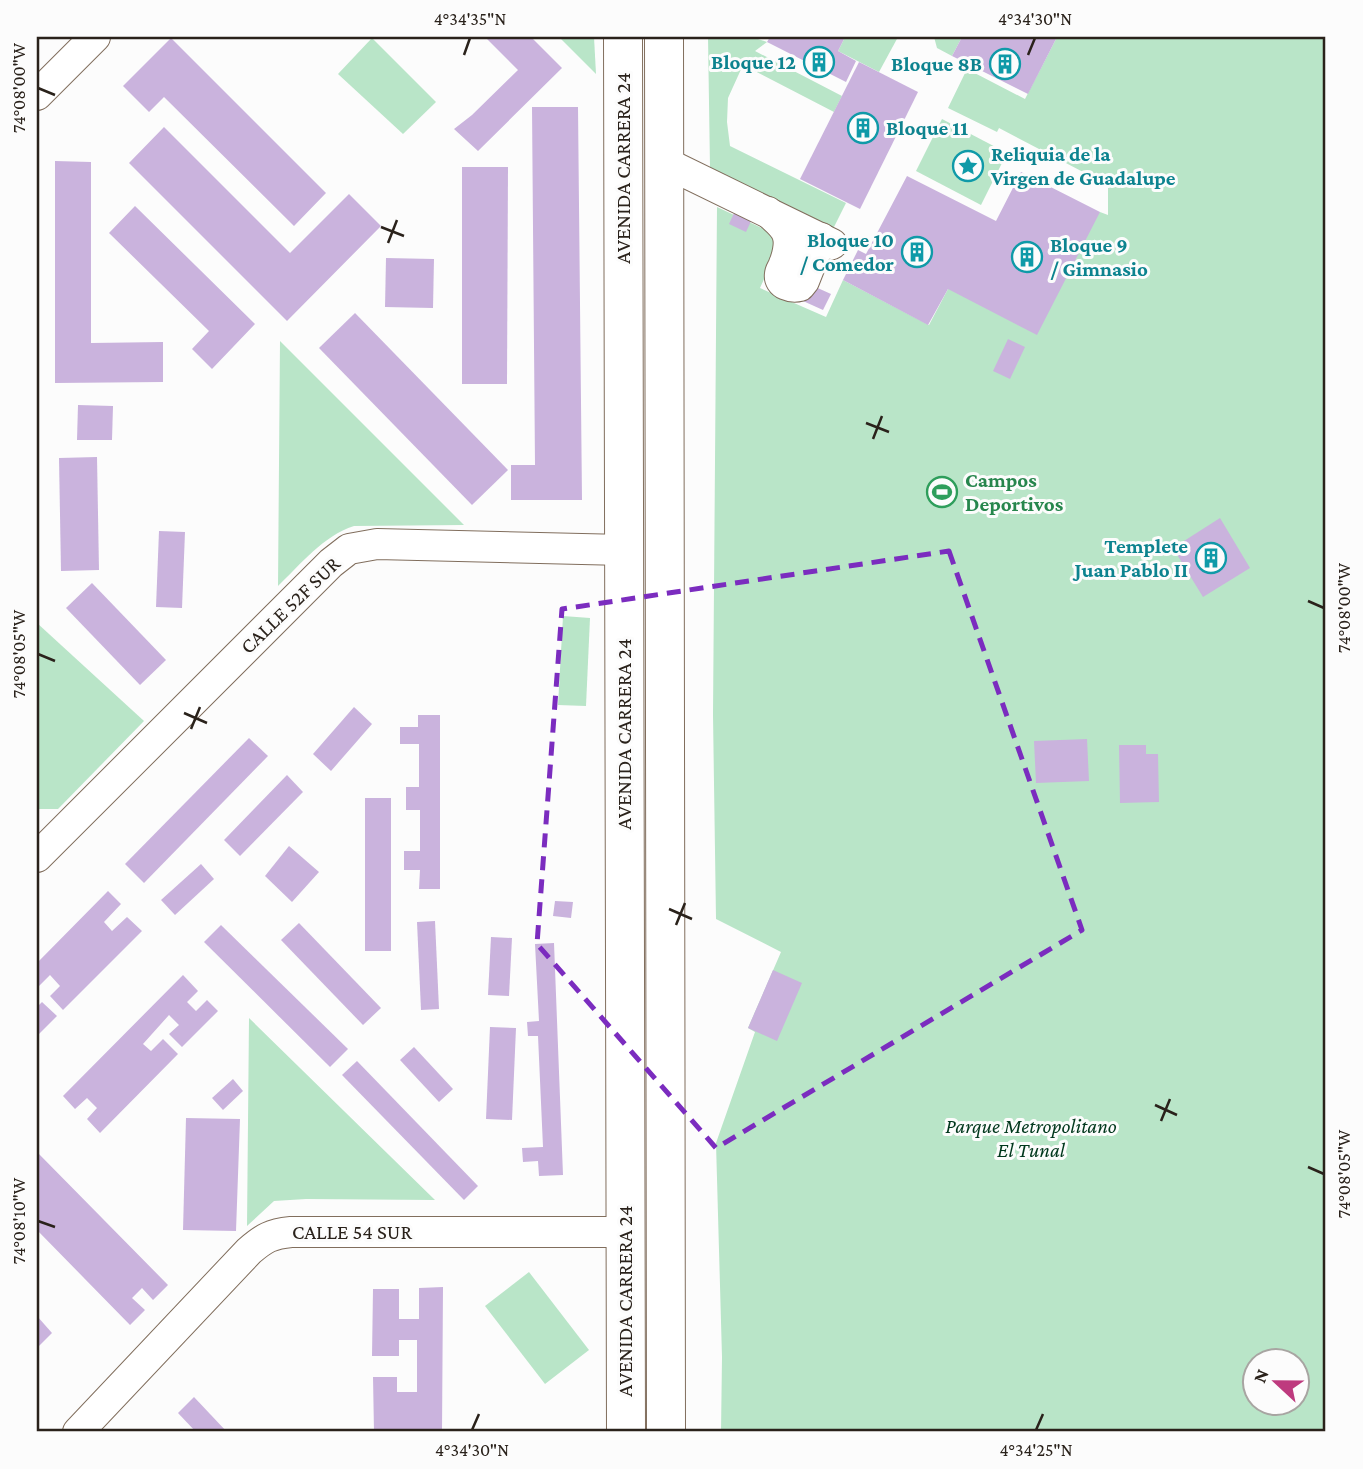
<svg xmlns="http://www.w3.org/2000/svg" width="1363" height="1469" viewBox="0 0 1363 1469" font-family="'Crimson Pro',serif">
<style>
.green{fill:#b9e5c8;fill-rule:evenodd}
.building{fill:#cab3dd}
.lines{fill:none;stroke-linecap:round;stroke-linejoin:round}
.minor-casing{stroke:#816e5d;stroke-width:32}
.major-casing{stroke:#816e5d;stroke-width:40}
.minor{stroke:#fff;stroke-width:30}
.major{stroke:#fff;stroke-width:38}
.marked{fill:none;stroke:#7b2cbf;stroke-width:5;stroke-dasharray:14 9;stroke-linejoin:round}
.ticks{fill:none;stroke:#2a221b;stroke-width:2.5}
.labels{text-anchor:middle;stroke-width:6;stroke-linejoin:round;paint-order:stroke}
.culture-label{font-size:21px;font-weight:bold;fill:#0d838f;stroke:#fcfcfc;text-anchor:end}
.street-label{font-size:21px;fill:#2a221b;stroke:#fcfcfc}
.leisure-label{font-size:21px;font-weight:bold;fill:#27864d;stroke:#fcfcfc;text-anchor:start}
.park-label{font-size:21px;font-style:italic;fill:#00371c;stroke:#fcfcfc}
.neatline{fill:none;stroke:#2a221b;stroke-width:2.5}
.ticks-label{font-size:18px;text-anchor:middle;fill:#2a221b}
</style>
<rect width="100%" height="100%" fill="#fcfcfc"/>
<g class="green">
<path d="M559 37H594L596 74Z"/>
<path d="M708 37H752L767 42 755 51 842 96 834 112 743 65 728 98 727 122 730 146 846 203 833 229 710 168Z"/>
<path d="M845 37H898L879 72 838 51Z"/>
<path d="M934 37H962L952 56 937 48Z"/>
<path d="M1057 37H1326V1432H721L722 1357 716 1143 755 1032 748 1028 781 952 716 919 713 715 717 207 768 231C783 248 767 271 760 288L826 317 843 280 929 325 948 289 1100 212 1108 215V185L999 128 997 132 948 108 967 69 1025 99ZM1254 1360H1296V1402H1254Z"/>
<path d="M372 38 436 102 403 134 338 74Z"/>
<path d="M942 119 1007 153 981 205 916 171Z"/>
<path d="M280 341 464 525 354 526C323 536 301 564 278 586Z"/>
<path d="M563 616 590 618 586 706 558 705Z"/>
<path d="M37 623 144 721 58 809H37Z"/>
<path d="M249 1018 435 1200 306 1199 274 1201 247 1226Z"/>
<path d="M529 1272 589 1350 545 1384 485 1306Z"/>
</g>
<g class="building">
<path d="M485 37H531L562 68 478 151 454 129 472 115 518 70Z"/>
<path d="M770 37H845L838 51 856 61 846 82 767 42Z"/>
<path d="M962 37H1057L1028 94 952 56Z"/>
<path d="M171 38 326 193 294 226 164 97 149 112 123 86Z"/>
<path d="M859 62 918 92 860 209 800 179Z"/>
<path d="M532 107H578L582 500H511V465H535Z"/>
<path d="M164 127 290 253 349 194 381 226 287 321 129 163Z"/>
<path d="M55 161 91 162V343L163 342V382L55 383Z"/>
<path d="M462 167H508L507 384H462Z"/>
<path d="M1021 172 1100 212 1037 335 948 289 928 325 843 280 858 250 866 254 907 176 996 221Z"/>
<path d="M135 206 255 324 212 369 192 349 209 331 109 233Z"/>
<path d="M735 211 752 219 746 232 729 224Z"/>
<path d="M386 258 434 259 433 308 385 307Z"/>
<path d="M811 285 831 294 823 310 803 301Z"/>
<path d="M355 313 508 470 472 505 319 348Z"/>
<path d="M1008 339 1025 347 1010 379 993 371Z"/>
<path d="M78 405 113 406 112 440H77Z"/>
<path d="M97 457 99 570 61 571 59 458Z"/>
<path d="M1220 518 1250 568 1203 597 1173 548Z"/>
<path d="M159 531 185 532 182 608 156 607Z"/>
<path d="M92 583 166 660 140 685 66 608Z"/>
<path d="M354 707 372 724 331 771 313 754Z"/>
<path d="M418 715H440V889H419L420 870H404V851H420V810H406V787H419V744H400V727H418Z"/>
<path d="M249 738 268 756 144 883 125 864Z"/>
<path d="M1087 739 1089 781 1036 783 1034 741Z"/>
<path d="M1119 745H1146V754H1158L1159 802 1120 803Z"/>
<path d="M287 775 303 792 240 856 224 840Z"/>
<rect x="365" y="798" width="26" height="153"/>
<path d="M289 846 319 872 292 902 265 876Z"/>
<path d="M201 864 214 879 175 915 161 900Z"/>
<path d="M108 891 121 904 104 922 112 931 127 917 142 931 63 1010 50 996 60 986 50 975 38 987 37 985V963Z"/>
<path d="M555 901 573 902 571 918 553 916Z"/>
<path d="M435 921 439 1009 421 1010 417 922Z"/>
<path d="M299 923 381 1008 363 1025 281 940Z"/>
<path d="M221 925 348 1049 330 1067 204 942Z"/>
<path d="M491 937 512 938 509 996 488 995Z"/>
<path d="M554 943 563 1175 539 1176 538 1161 523 1162 522 1148 543 1147 538 1036H528L527 1022 539 1021 535 944Z"/>
<path d="M773 970 802 983 777 1041 748 1028Z"/>
<path d="M183 975 198 991 187 1002 196 1011 207 1000 218 1011 182 1047 169 1034 179 1025 169 1015 143 1044 151 1051 163 1039 178 1054 100 1133 87 1119 97 1108 87 1098 75 1109 63 1096Z"/>
<path d="M42 1002 57 1016 37 1036V1007Z"/>
<path d="M490 1027 516 1028 512 1120 486 1119Z"/>
<path d="M414 1047 453 1089 439 1102 400 1060Z"/>
<path d="M357 1061 478 1186 464 1200 342 1075Z"/>
<path d="M233 1079 243 1091 223 1110 212 1098Z"/>
<path d="M186 1118 240 1119 236 1231 183 1230Z"/>
<path d="M37 1152 168 1285 153 1300 142 1288 132 1298 145 1310 130 1325 37 1230Z"/>
<path d="M443 1287 442 1432H374L373 1377H397V1392H417V1340H399V1356H372L373 1289H399V1319H419V1288Z"/>
<path d="M37 1316 52 1333 37 1348Z"/>
<path d="M194 1397 227 1432H196L178 1413Z"/>
</g>
<g class="lines">
<g class="minor-casing">
<g id="minor">
<path d="M37 95 95 37"/>
<path d="M664 162 832 244"/>
<path d="M768 212C776 220 786 226 788 237 790 245 787 257 784 264 783 268 780 271 780 274 778 285 792 288 800 286L804 281 821 238"/>
<path d="M37 857 331 563 349 549 377 544 624 550"/>
<path d="M78 1432 249 1251C264 1238 271 1234 291 1232H625"/>
</g>
</g>
<g class="major-casing">
<g id="major">
<path d="M623 37 626 1432"/>
<path d="M664 37 666 1432"/>
</g>
</g>
<use href="#minor" class="minor"/>
<use href="#major" class="major"/>
</g>
<path class="marked" d="M949 551 1082 930 716 1148 537 944 562 609Z"/>
<path class="ticks" d="M464 55 470 38M1028 55 1035 38M38 88 55 95M381 227 404 236M388 243 397 220M866 423 889 432M873 439 882 416M1308 601 1324 608M38 654 55 661M184 713 207 723M191 729 200 707M669 909 692 919M676 925 685 903M1155 1105 1177 1115M1161 1121 1170 1099M1308 1167 1324 1174M38 1221 55 1227M472 1430 479 1414M1036 1430 1043 1414"/>
<defs>
<g id="building-ring" transform="scale(1.575)"><circle r="9.5" fill="#fcfcfc" stroke="#0f9aa8" stroke-width="1.5"/><path d="M-4-6H4V6H1V3H-1V6H-4ZM-2.5-4.3h1.7v1.8h-1.7ZM.8-4.3h1.7v1.8H.8ZM-2.5-1h1.7V.8h-1.7ZM.8-1h1.7V.8H.8Z" fill="#0f9aa8"/></g>
<g id="sight-ring" transform="scale(1.575)"><circle r="9.5" fill="#fcfcfc" stroke="#0f9aa8" stroke-width="1.5"/><path d="M0-6L1.8-2.2L6-1.7L2.9 1.2L3.7 5.4L0 3.3L-3.7 5.4L-2.9 1.2L-6-1.7L-1.8-2.2Z" fill="#0f9aa8"/></g>
<g id="stadium-ring" transform="scale(1.575)"><circle r="9.5" fill="#fcfcfc" stroke="#2e9e5b" stroke-width="1.5"/><path d="M0-5a6.5 5 0 1 0 0 10a6.5 5 0 1 0 0-10ZM-3.5-1.8h7v3.6h-7Z" fill="#2e9e5b"/></g>
</defs>
<g fill-rule="evenodd">
<use href="#building-ring" x="819" y="62"/>
<use href="#building-ring" x="1005" y="64"/>
<use href="#building-ring" x="863" y="128"/>
<use href="#sight-ring" x="968" y="166"/>
<use href="#building-ring" x="917" y="252"/>
<use href="#building-ring" x="1027" y="257"/>
<use href="#stadium-ring" x="942" y="492"/>
<use href="#building-ring" x="1211" y="558"/>
</g>
<g class="labels">
<g class="culture-label">
<text x="796" y="69">Bloque 12</text>
<text x="982" y="71">Bloque 8B</text>
<text x="886" y="135" text-anchor="start">Bloque 11</text>
<text x="991" y="161" text-anchor="start">Reliquia de la<tspan x="991" dy="24">Virgen de Guadalupe</tspan></text>
<text x="894" y="247">Bloque 10<tspan x="894" dy="24">/ Comedor</tspan></text>
<text x="1050" y="252" text-anchor="start">Bloque 9<tspan x="1050" dy="24">/ Gimnasio</tspan></text>
<text x="1188" y="553">Templete<tspan x="1188" dy="24">Juan Pablo II</tspan></text>
</g>
<g class="street-label">
<text transform="translate(623 168) rotate(-90)" y="7">AVENIDA CARRERA 24</text>
<text transform="translate(290 605) rotate(-44)" y="7">CALLE 52F SUR</text>
<text transform="translate(624 734) rotate(-90)" y="7">AVENIDA CARRERA 24</text>
<text x="352" y="1239">CALLE 54 SUR</text>
<text transform="translate(625 1301) rotate(-90)" y="7">AVENIDA CARRERA 24</text>
</g>
<g class="leisure-label">
<text x="965" y="487">Campos<tspan x="965" dy="24">Deportivos</tspan></text>
</g>
<g class="park-label">
<text x="1031" y="1133">Parque Metropolitano<tspan x="1031" dy="24">El Tunal</tspan></text>
</g>
</g>
<rect width="1363" height="1469" fill="none" stroke="#fcfcfc" stroke-width="77"/>
<g transform="translate(1276 1382) rotate(292)"><circle r="33" fill="#fcfcfc" stroke="#a8a5a2" stroke-width="2"/>
<path d="M0-5L12 26L0 18L-12 26Z" fill="#be3a7e"/>
<text y="-10" font-size="19" font-weight="bold" text-anchor="middle" fill="#2a221b">N</text>
</g>
<rect x="38" y="38" width="1286" height="1392" class="neatline"/>
<g class="ticks-label">
<text x="470" y="25">4°34'35"N</text>
<text x="1035" y="25">4°34'30"N</text>
<text transform="translate(19 88) rotate(-90)" y="6">74°08'00"W</text>
<text transform="translate(1344 608) rotate(-90)" y="6">74°08'00"W</text>
<text transform="translate(19 654) rotate(-90)" y="6">74°08'05"W</text>
<text transform="translate(1344 1174) rotate(-90)" y="6">74°08'05"W</text>
<text transform="translate(19 1221) rotate(-90)" y="6">74°08'10"W</text>
<text x="472" y="1456">4°34'30"N</text>
<text x="1036" y="1456">4°34'25"N</text>
</g>
</svg>
